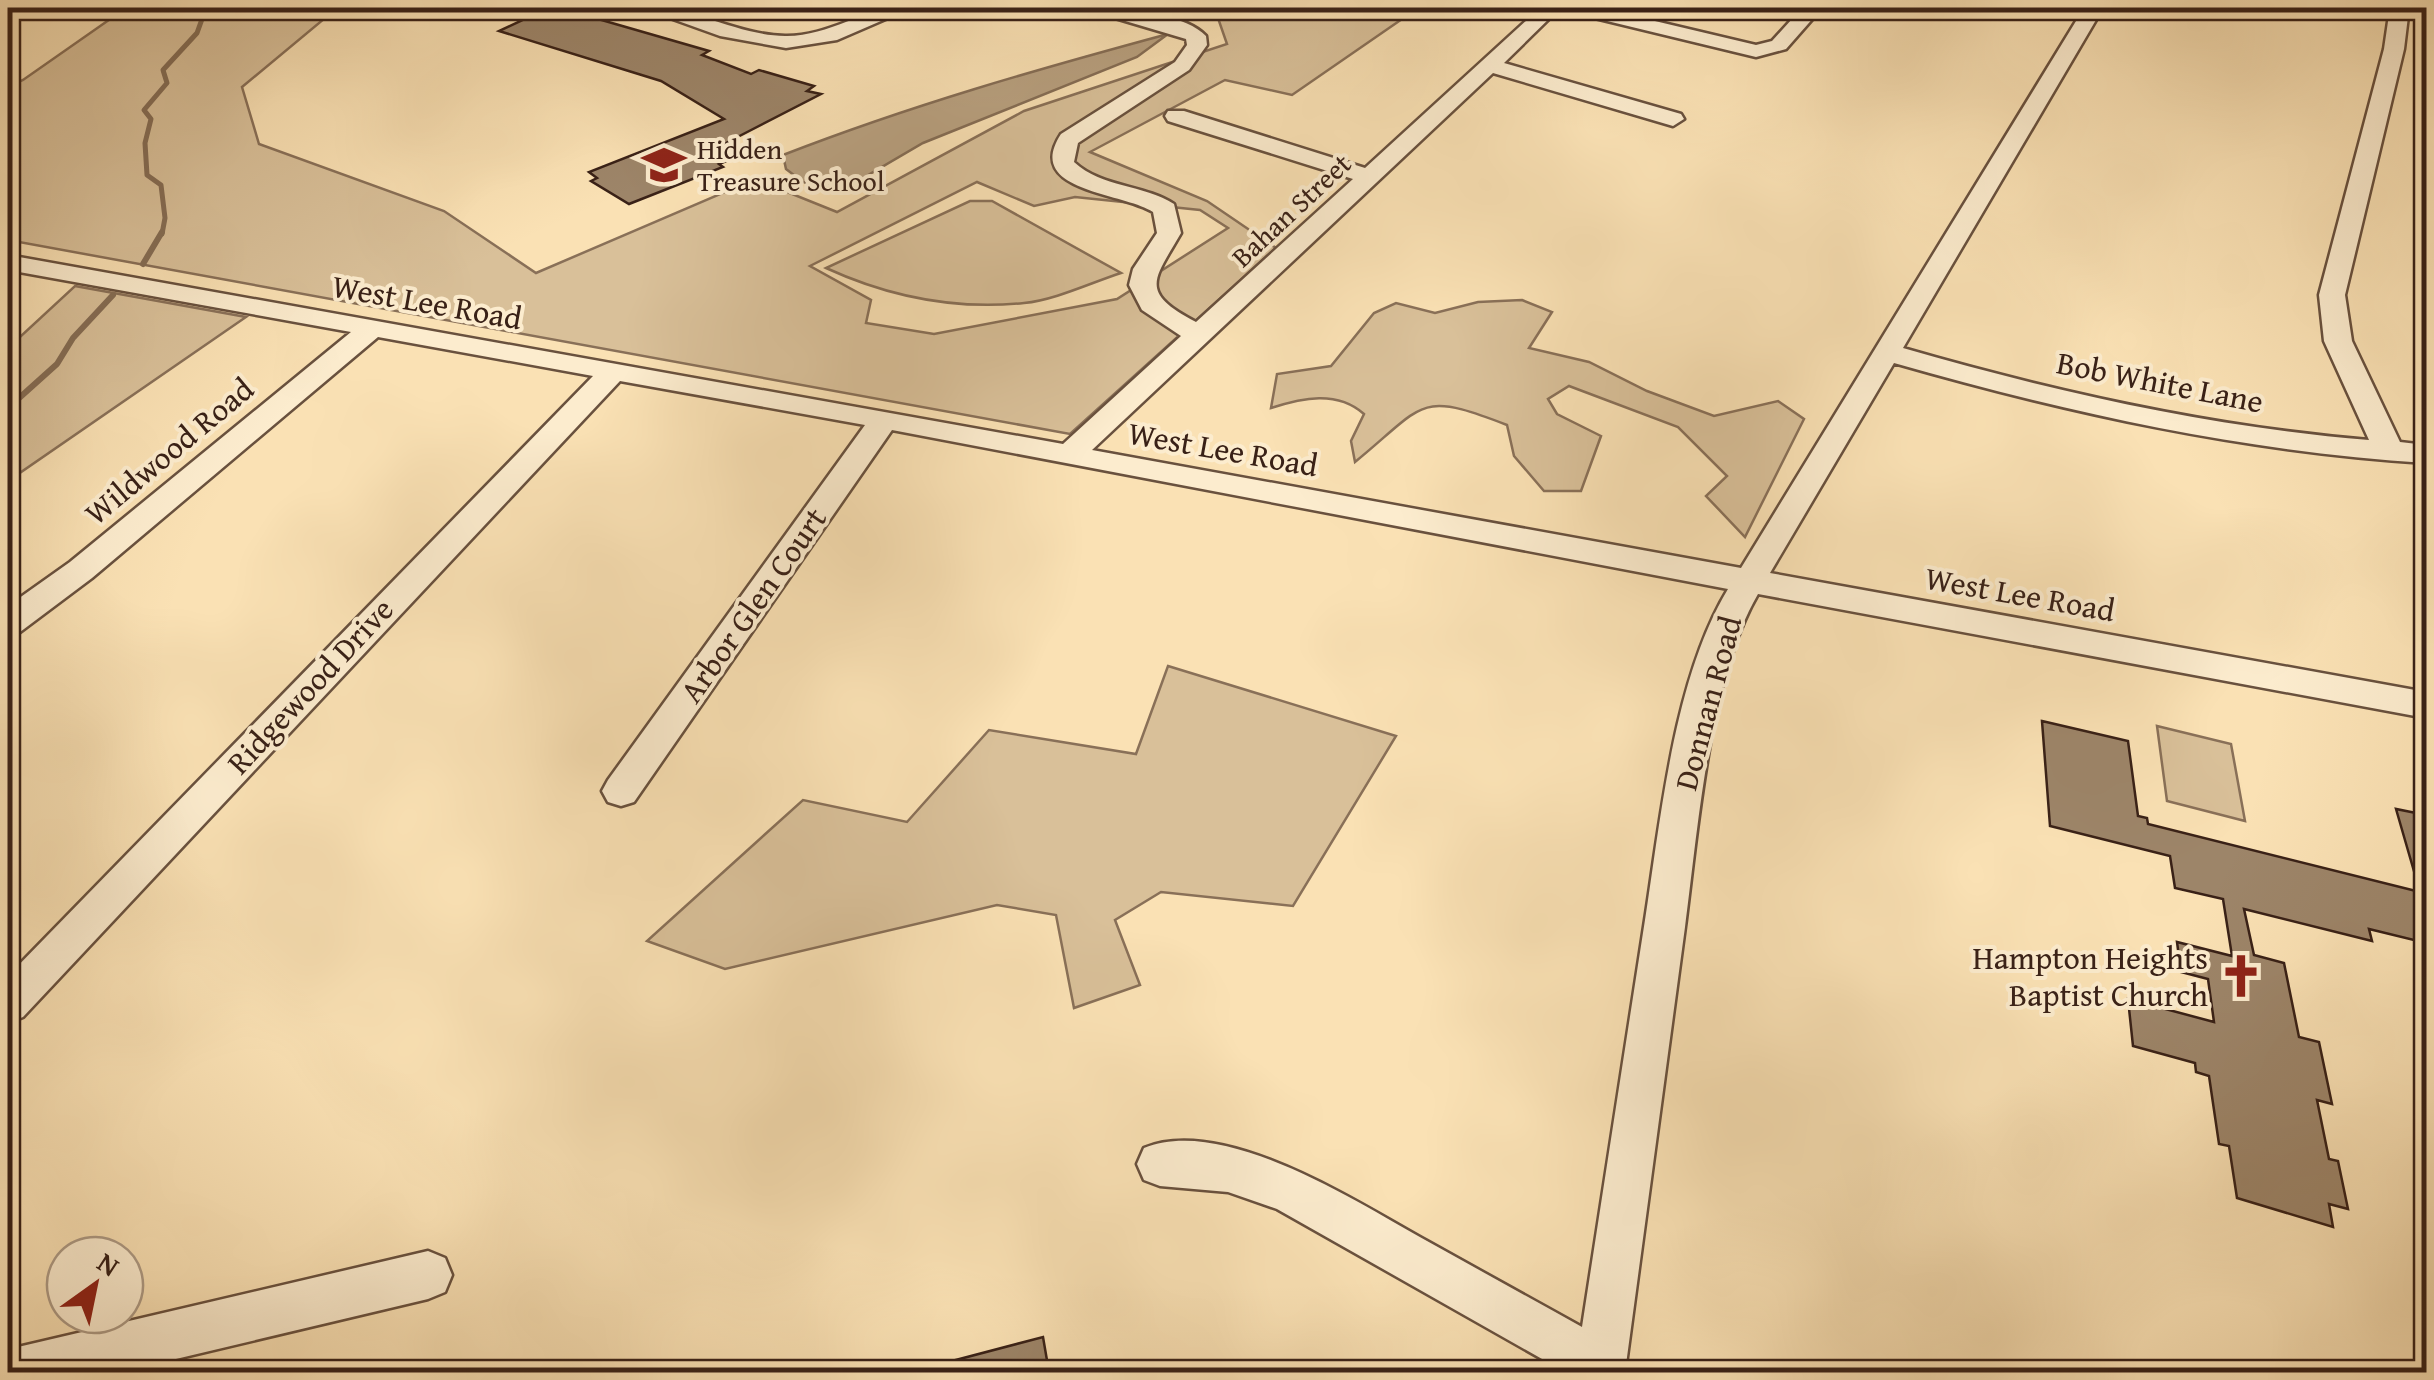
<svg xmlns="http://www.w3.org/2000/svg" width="2434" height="1380" viewBox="0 0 2434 1380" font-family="'Gentium Book Plus',serif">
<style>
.green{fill:#d9c099;stroke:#897058;stroke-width:2.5;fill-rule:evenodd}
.water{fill:#b8a07f;stroke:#856d55;stroke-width:2.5}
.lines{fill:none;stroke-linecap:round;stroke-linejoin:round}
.stream-far1{stroke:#856d55;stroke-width:5}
.stream{stroke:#856d55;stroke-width:6}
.building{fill:#9d8569;stroke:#392117;stroke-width:2.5}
.minor-casing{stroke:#69513e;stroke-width:5}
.minor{fill:#fcecce;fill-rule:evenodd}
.labels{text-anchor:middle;stroke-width:8;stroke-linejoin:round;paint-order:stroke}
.far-poi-label{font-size:28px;fill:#392117;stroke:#fcecce;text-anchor:start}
.far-street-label{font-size:28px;fill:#392117;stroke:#fcecce}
.street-label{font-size:32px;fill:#392117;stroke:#fcecce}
.poi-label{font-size:32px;fill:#392117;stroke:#fcecce;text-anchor:end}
</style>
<rect width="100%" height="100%" fill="#fae1b4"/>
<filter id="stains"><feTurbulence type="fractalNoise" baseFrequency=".002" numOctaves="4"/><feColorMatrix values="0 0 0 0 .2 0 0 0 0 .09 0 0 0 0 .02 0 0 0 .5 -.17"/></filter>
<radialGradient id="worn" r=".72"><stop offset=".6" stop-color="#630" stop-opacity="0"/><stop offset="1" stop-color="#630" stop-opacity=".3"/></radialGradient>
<g class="green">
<path d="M126 8H345L331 13 242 87 259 144 444 211 536 273 755 179 837 212 1024 111 1227 44 1218 18 1159 8H1418L1292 95 1225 80 1090 152 1207 201 1276 248 1070 434 8 240V87L23 80ZM977 182 1034 206 1075 197 1200 210 1228 228 1117 299 934 334 866 323 871 300 810 266Z"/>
<path d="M970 201H992L1121 273C1090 283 1055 300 1024 303 955 310 887 296 826 268Z"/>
<path d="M75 286 246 317 8 481V348Z"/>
<path d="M1522 300 1552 312 1529 348 1589 362 1647 391 1714 416 1778 401 1804 419 1745 537 1706 496 1727 476 1678 427 1569 386 1548 399 1557 414 1601 436 1581 491H1544L1514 456 1507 425C1417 390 1426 404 1355 462L1351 441 1364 414C1337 390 1302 398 1271 408L1277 374 1331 366 1374 313 1396 303 1435 313 1478 302Z"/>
<path d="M1168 666 1396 736 1293 906 1161 892 1115 920 1140 985 1074 1008 1056 915 997 905 725 969 647 941 803 800 907 822 989 730 1136 754Z"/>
<path d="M2157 726 2231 744 2245 821 2167 801Z"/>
</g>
<path class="water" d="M1168 34 1137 57 923 143 851 185 827 190 803 182 786 169 783 155C912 105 1035 70 1168 34Z"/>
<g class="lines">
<path class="stream-far1" d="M162 234 165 218 161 185 147 175 145 143 151 119 144 110 167 83 163 70 197 33 206 8"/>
<g class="stream">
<path d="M143 264 162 232"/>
<path d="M8 408 57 364 73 338 113 295"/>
</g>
</g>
<g class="building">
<path d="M548 8H560L709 51 702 55 751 74 759 70 814 86 807 91 821 94 724 144 741 155 719 164 723 167 629 204 591 181 597 178 589 172 724 119 661 81 499 31Z"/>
<path d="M2042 721 2128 741 2138 816 2147 818 2148 824 2420 892 2396 809 2426 815V943L2369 929 2372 941 2244 909 2254 955 2284 963 2299 1037 2319 1042 2332 1104 2317 1100 2329 1159 2338 1161 2348 1209 2329 1204 2333 1227 2237 1198 2229 1146 2219 1144 2209 1076 2196 1072 2195 1063 2133 1046 2128 999 2214 1022 2208 979 2181 972 2177 942 2232 956 2223 899 2175 888 2170 856 2050 826Z"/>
<path d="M1043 1337 1049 1372H934L933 1366Z"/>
</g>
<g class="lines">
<g class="minor-casing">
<g id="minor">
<path d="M642 8C691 5 735 35 785 36 830 37 867 5 911 8L837 40 786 48 720 36Z"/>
<path d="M1092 8C1121 6 1186 14 1206 36L1207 45 1189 70 1078 143 1074 162C1102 188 1143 184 1174 204L1181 233C1154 280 1138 292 1196 322L1353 179 1168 121 1165 116 1168 111H1184L1365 168 1540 8H1560L1504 63 1681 114 1684 119 1673 126 1493 73 1092 450 1741 568 2084 8H2103L1903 348C2055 392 2211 427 2369 440L2324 341 2319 295 2384 49 2390 8H2409L2404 49 2345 295 2352 341 2400 442 2426 445V463C2246 452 2068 413 1894 363L1770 573 2426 692V718L1758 594C1709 678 1698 829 1685 927 1665 1075 1645 1224 1625 1372H1565L1277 1209 1228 1192 1160 1186 1144 1180 1137 1164 1144 1148C1224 1115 1358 1203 1427 1241 1479 1270 1530 1298 1582 1327 1603 1191 1624 1055 1645 920 1661 817 1674 678 1728 589L892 430 634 802 621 806 608 802 602 791 608 780 865 425 620 381 23 1017 8 1023V976L593 376 378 337 92 578 20 632 8 635V606L70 562 351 332 8 270V255L1063 444 1181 336 1142 310 1129 285 1133 269 1157 233 1153 212C1122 192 1023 192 1061 134L1175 62 1187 45 1186 39 1095 12Z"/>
<path d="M1567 8H1600L1756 45 1772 41 1802 8H1822L1786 49 1756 57 1570 12Z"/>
<path d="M428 1251 445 1258 452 1275 445 1292 428 1299 121 1372H8V1351L18 1347Z"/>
</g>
</g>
<use href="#minor" class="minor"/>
</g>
<defs>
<g id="school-bare" transform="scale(3.45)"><path d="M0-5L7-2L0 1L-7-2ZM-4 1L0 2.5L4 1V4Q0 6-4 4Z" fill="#8f2418" stroke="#fcecce" stroke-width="2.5" paint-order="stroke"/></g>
<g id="church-bare" transform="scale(3.45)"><path d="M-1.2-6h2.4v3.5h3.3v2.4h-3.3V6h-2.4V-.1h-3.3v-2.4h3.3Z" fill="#8f2418" stroke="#fcecce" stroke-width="2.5" paint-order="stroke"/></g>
</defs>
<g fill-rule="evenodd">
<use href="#school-bare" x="664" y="165"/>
<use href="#church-bare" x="2241" y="976"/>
</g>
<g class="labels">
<g class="far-poi-label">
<text x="697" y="159">Hidden<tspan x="697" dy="32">Treasure School</tspan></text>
</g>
<g class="far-street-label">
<text transform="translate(1291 210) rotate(-43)" y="10">Bahan Street</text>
</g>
<g class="street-label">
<text transform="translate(427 302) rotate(10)" y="11">West Lee Road</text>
<text transform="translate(2160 382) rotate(11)" y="11">Bob White Lane</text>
<text transform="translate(1223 449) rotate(10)" y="11">West Lee Road</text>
<text transform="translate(169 451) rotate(-40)" y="11">Wildwood Road</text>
<text transform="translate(2020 594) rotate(10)" y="11">West Lee Road</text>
<text transform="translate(753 605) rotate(-55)" y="11">Arbor Glen Court</text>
<text transform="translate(310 686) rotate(-47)" y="11">Ridgewood Drive</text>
<text transform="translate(1708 703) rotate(-75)" y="11">Donnan Road</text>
</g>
<g class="poi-label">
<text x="2208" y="969">Hampton Heights<tspan x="2208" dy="37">Baptist Church</tspan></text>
</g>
</g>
<rect width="2434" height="1380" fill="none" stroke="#fae1b4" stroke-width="40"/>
<rect x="10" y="10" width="2414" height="1360" fill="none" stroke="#392117" stroke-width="5"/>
<rect x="20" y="20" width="2394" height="1340" fill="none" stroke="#392117" stroke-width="2.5"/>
<g transform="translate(95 1285) rotate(33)"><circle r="48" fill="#fcecce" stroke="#ae9b85" stroke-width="2.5"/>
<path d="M0-8L18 38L0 25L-18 38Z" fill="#8f2418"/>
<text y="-15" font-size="28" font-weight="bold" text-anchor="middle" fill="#392117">N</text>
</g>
<rect width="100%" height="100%" filter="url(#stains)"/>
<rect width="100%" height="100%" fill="url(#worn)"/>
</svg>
